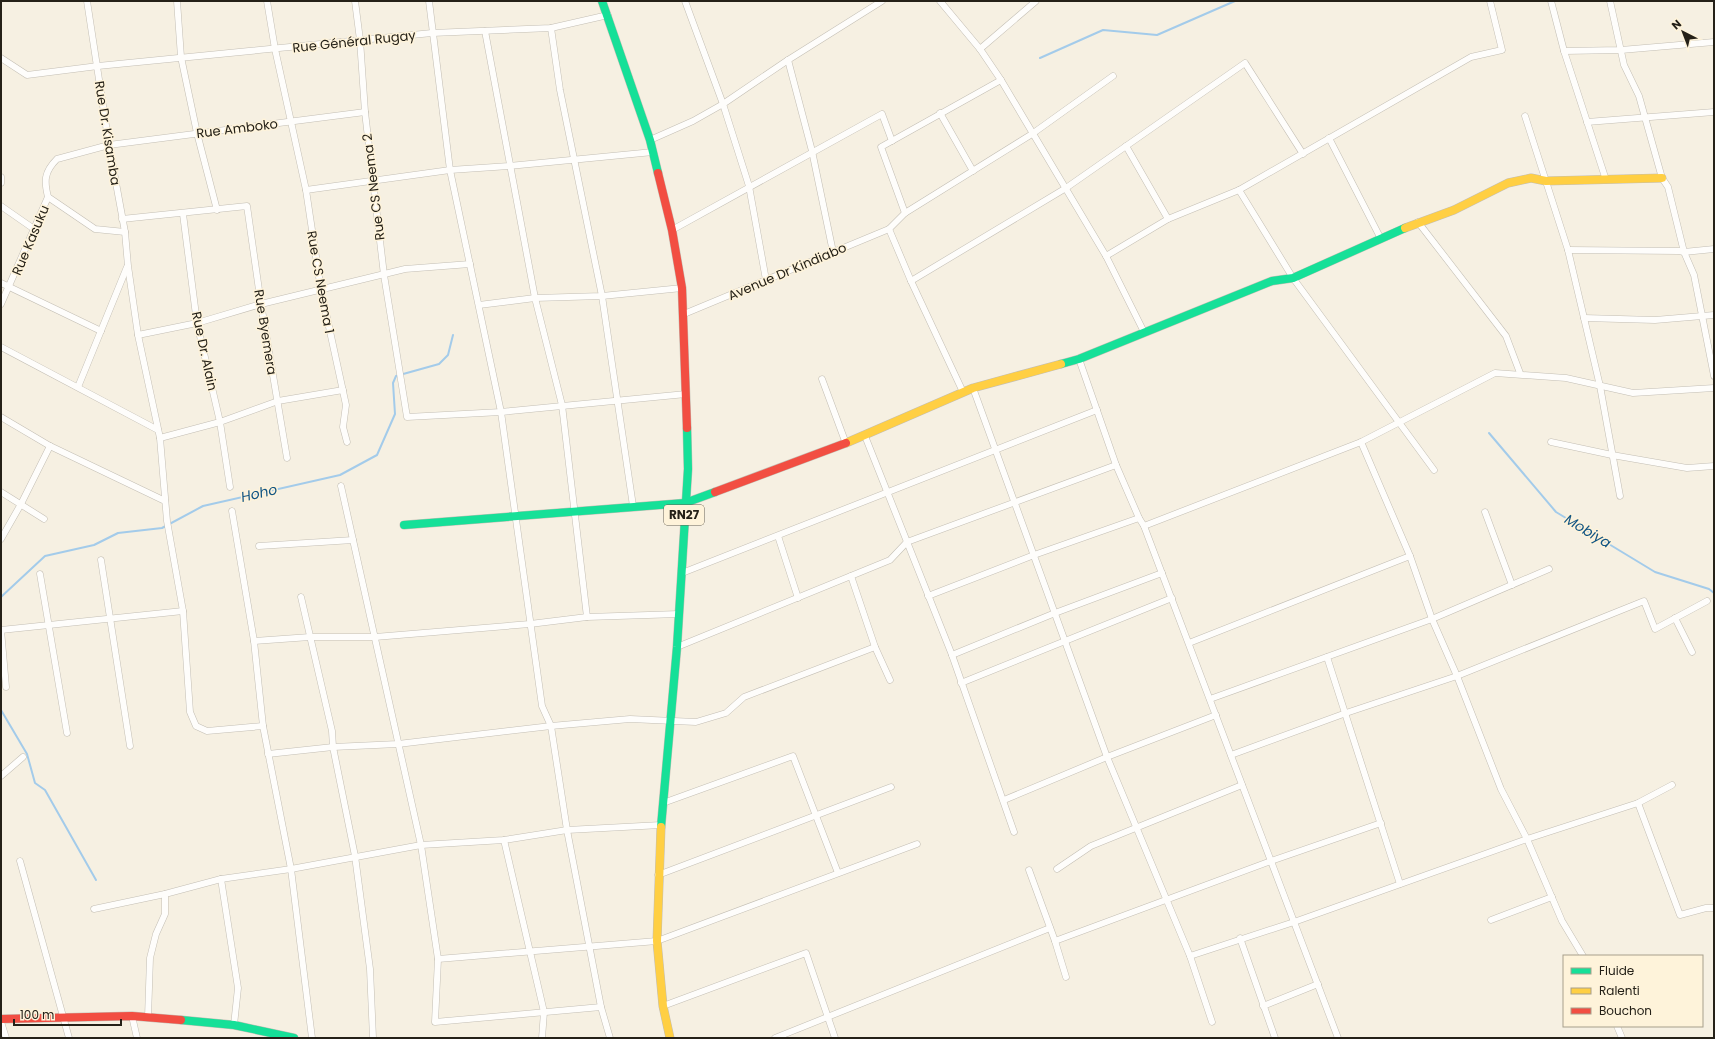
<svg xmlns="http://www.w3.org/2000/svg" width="1715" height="1039" viewBox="0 0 1715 1039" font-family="Poppins,sans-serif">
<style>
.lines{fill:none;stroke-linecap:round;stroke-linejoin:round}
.stream{stroke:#a3cbea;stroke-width:2}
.street-casing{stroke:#c3beb4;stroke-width:7}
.fast-casing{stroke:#c3beb4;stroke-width:9}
.slow-casing{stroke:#c3beb4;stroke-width:9}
.jam-casing{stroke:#c3beb4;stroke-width:9}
.street{stroke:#fefdfb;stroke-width:6}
.fast{stroke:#16e098;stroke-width:8}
.slow{stroke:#ffcf43;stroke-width:8}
.jam{stroke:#f24e42;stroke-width:8}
.labels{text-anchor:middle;stroke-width:3;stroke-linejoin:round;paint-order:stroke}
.shield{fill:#fef3da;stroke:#666052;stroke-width:1}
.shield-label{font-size:12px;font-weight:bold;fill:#252118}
.street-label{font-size:13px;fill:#252118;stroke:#fef3da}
.water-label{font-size:14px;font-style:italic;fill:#115483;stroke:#fef3da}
</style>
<rect width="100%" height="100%" fill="#f6f0e2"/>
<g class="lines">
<g class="stream">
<path d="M1040 58 1103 30 1157 35 1235 1"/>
<path d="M1489 433 1556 512 1655 572 1709 589 1714 593"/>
<path d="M1 597 45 556 94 545 118 533 162 528 203 506 340 475 377 455 395 414 393 383 396 376 439 364 448 355 453 335"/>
<path d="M1 710 27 754 35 783 45 790 96 880"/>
</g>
<g class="street-casing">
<g id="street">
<path d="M87 1 109 145 125 232 128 266 138 335 160 438 167 521 183 611 190 712 196 726 207 731 263 726"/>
<path d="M177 1 181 57 197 133 217 210"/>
<path d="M267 1 275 49 306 190 321 290 346 405 343 427 347 442"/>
<path d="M355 1 360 40 365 112 384 275 407 417 501 412 686 394"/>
<path d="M429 1 450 170 501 412 542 706 551 726 567 830 601 1007 610 1038"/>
<path d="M685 1 723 104 749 186 766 280"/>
<path d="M940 1 980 49 1001 80 1106 256 1144 332"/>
<path d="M1551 1 1564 51 1606 180"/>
<path d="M1610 1 1624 65 1639 96 1662 178 1668 187 1684 252 1694 275 1714 376"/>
<path d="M551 28 560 90 602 296 633 506"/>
<path d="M485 31 535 298 562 405 587 617"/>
<path d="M980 49 1036 1"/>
<path d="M1564 51 1621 50 1714 42"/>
<path d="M1 58 27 75 98 66 432 33 551 28 608 15"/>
<path d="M788 60 812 151 833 252"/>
<path d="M940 113 973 171"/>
<path d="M1525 116 1568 250 1600 386 1620 496"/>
<path d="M1587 122 1714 112"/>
<path d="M1329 138 1381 239"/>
<path d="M650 140 693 121 723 104 788 60 882 1"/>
<path d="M1126 146 1168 219"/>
<path d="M1 177V183"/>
<path d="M306 190 450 170 509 166 653 152"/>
<path d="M1239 190 1293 278 1434 470"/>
<path d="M48 197 95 229 125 232"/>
<path d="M1 206 34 229"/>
<path d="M905 213 881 147 1001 80"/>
<path d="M183 214 197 323 220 422 230 487"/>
<path d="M122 219 247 206 261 304 287 458"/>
<path d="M1418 222 1506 336 1520 373"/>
<path d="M889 229 911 281 963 392"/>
<path d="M672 230 882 114 892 141"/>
<path d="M1568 250 1679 251 1684 252 1714 249"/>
<path d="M1106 256 1168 219 1239 190 1471 57 1502 50 1490 1"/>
<path d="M911 281 1066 188 1245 63 1303 154"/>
<path d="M1 283 101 331"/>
<path d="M1 304 48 197C44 181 44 172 57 159L109 145 365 112"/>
<path d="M479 305 535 298 602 296 682 288"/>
<path d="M684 314 889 229 905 213 1032 134 1113 76"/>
<path d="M1584 318 1655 320 1714 315"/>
<path d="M138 335 197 323 261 304 405 269 470 264"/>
<path d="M1 347 158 430"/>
<path d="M1079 359 1116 465 1139 518 1144 526 1338 1038"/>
<path d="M822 379 845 441"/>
<path d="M78 387 127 267"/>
<path d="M973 388 1107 757 1190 956 1212 1022"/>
<path d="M1 417 50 446 165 501"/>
<path d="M865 436 952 655 1014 832"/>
<path d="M160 438 220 422 278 401 343 390"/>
<path d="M1361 442 1410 556 1432 619 1457 676 1501 789 1527 839 1562 921 1583 956"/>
<path d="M1551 442 1612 455 1687 468 1714 466"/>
<path d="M341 486 421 845 438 959 435 1022 601 1007"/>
<path d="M1 492 44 519"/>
<path d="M232 511 254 641 263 726 291 869 312 1038"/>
<path d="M1485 512 1512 585"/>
<path d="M1144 526 1361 442 1495 373 1566 378 1633 393 1714 388"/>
<path d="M778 536 798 598"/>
<path d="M1 539 21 504 50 446"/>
<path d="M259 546 353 540"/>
<path d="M101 560 130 746"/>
<path d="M682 573 1097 410"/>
<path d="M40 574 67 733"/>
<path d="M851 576 875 647 890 680"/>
<path d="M928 596 1034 555 1139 518"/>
<path d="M301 597 332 731 333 747 355 856 370 969 373 1038"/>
<path d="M1675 618 1692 652"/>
<path d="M254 641 310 637H375L530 624 587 617 679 614"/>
<path d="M1189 643 1410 556"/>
<path d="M677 647 890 560 907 542 1116 465"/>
<path d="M952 655 1055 613 1162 573"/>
<path d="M1327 657 1400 884"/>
<path d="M961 683 1172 598"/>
<path d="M6 687 1 630 183 611"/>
<path d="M1210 699 1432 619 1549 569"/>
<path d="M268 754 333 747 398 744 551 726 630 719 696 722 726 713 744 697 875 647"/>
<path d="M1231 755 1346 713 1457 676 1644 601 1655 629 1707 601"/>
<path d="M1 776 23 757"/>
<path d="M1004 800 1107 757 1216 715"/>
<path d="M663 803 793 756 838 873"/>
<path d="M1638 803 1680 915 1706 908H1714"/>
<path d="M504 840 544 1012 542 1038"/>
<path d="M20 861 69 1038"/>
<path d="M1057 869 1091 846 1242 785"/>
<path d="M1029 870 1055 941 1066 977"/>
<path d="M658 875 891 787"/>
<path d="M221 879 238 988 234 1025"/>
<path d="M94 909 165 894 221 879 291 869 421 845 504 840 567 830 661 825"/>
<path d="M1491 920 1552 897"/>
<path d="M1240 938 1275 1038"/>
<path d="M1055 941 1271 861 1381 823"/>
<path d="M1190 956 1294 922 1527 839 1638 803 1672 785"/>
<path d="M438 959 657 941 917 844"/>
<path d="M663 1006 806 953 835 1038"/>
<path d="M1263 1006 1318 984"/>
<path d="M132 1016 137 1038"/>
<path d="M148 1017 150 958 156 934 165 914V894"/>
<path d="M1 1022 6 1038"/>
<path d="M1617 1026 1622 1038"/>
<path d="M775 1038 1050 928"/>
</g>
</g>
<g class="fast-casing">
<g id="fast">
<path d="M602 1 650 140 658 173"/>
<path d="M1061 364 1079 359 1272 281 1293 278 1405 228"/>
<path d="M404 525 685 503 715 492"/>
<path d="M661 827 677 647 688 469 687 428"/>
<path d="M181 1020 234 1025 294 1038"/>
</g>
</g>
<g class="slow-casing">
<g id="slow">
<path d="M1405 228 1454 210 1508 183 1531 178 1546 181 1662 178"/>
<path d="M846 443 973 388 1061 364"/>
<path d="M661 827 657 941 663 1006 670 1038"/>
</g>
</g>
<g class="jam-casing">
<g id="jam">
<path d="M658 173 672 230 682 288 687 428"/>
<path d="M715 492 846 443"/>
<path d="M1 1019 132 1016 181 1020"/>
</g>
</g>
<use href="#street" class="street"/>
<use href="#fast" class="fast"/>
<use href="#slow" class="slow"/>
<use href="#jam" class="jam"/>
</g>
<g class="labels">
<rect class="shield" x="664" y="505" width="40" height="20" rx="3"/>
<g class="shield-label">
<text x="684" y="519">RN27</text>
</g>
<g class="street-label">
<text transform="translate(354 41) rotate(-6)" y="5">Rue Général Rugay</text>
<text transform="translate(237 128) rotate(-7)" y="5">Rue Amboko</text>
<text transform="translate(108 133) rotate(81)" y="5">Rue Dr. Kisamba</text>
<text transform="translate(373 187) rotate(-97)" y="5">Rue CS Neema 2</text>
<text transform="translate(30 240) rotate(-67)" y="5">Rue Kasuku</text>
<text transform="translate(787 271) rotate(-23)" y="5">Avenue Dr Kindiabo</text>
<text transform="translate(321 282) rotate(80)" y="5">Rue CS Neema 1</text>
<text transform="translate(266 332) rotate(81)" y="5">Rue Byemera</text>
<text transform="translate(205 351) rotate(78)" y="5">Rue Dr. Alain</text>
</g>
<g class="water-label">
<text transform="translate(259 493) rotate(-13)" y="5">Hoho</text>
<text transform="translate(1588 531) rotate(31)" y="5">Mobiya</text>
</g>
</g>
<rect width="1715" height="1039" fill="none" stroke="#252118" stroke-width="4"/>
<rect x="1563" y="955" width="140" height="72" fill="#fef3da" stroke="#a79f8c"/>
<rect x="1571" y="968" width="20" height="6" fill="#16e098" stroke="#a79f8c"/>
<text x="1599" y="975" font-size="12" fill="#252118">Fluide</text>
<rect x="1571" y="988" width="20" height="6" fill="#ffcf43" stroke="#a79f8c"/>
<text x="1599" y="995" font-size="12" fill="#252118">Ralenti</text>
<rect x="1571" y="1008" width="20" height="6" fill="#f24e42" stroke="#a79f8c"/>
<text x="1599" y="1015" font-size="12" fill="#252118">Bouchon</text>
<g transform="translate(1683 32) rotate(318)" stroke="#fef3da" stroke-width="3" paint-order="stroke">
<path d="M0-3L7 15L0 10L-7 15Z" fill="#252118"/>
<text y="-6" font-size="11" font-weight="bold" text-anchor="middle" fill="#252118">N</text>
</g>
<path d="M14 1019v6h107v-6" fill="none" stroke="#252118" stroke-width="2"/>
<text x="20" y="1019" font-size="12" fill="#252118" stroke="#fef3da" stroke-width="3" paint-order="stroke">100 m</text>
</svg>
